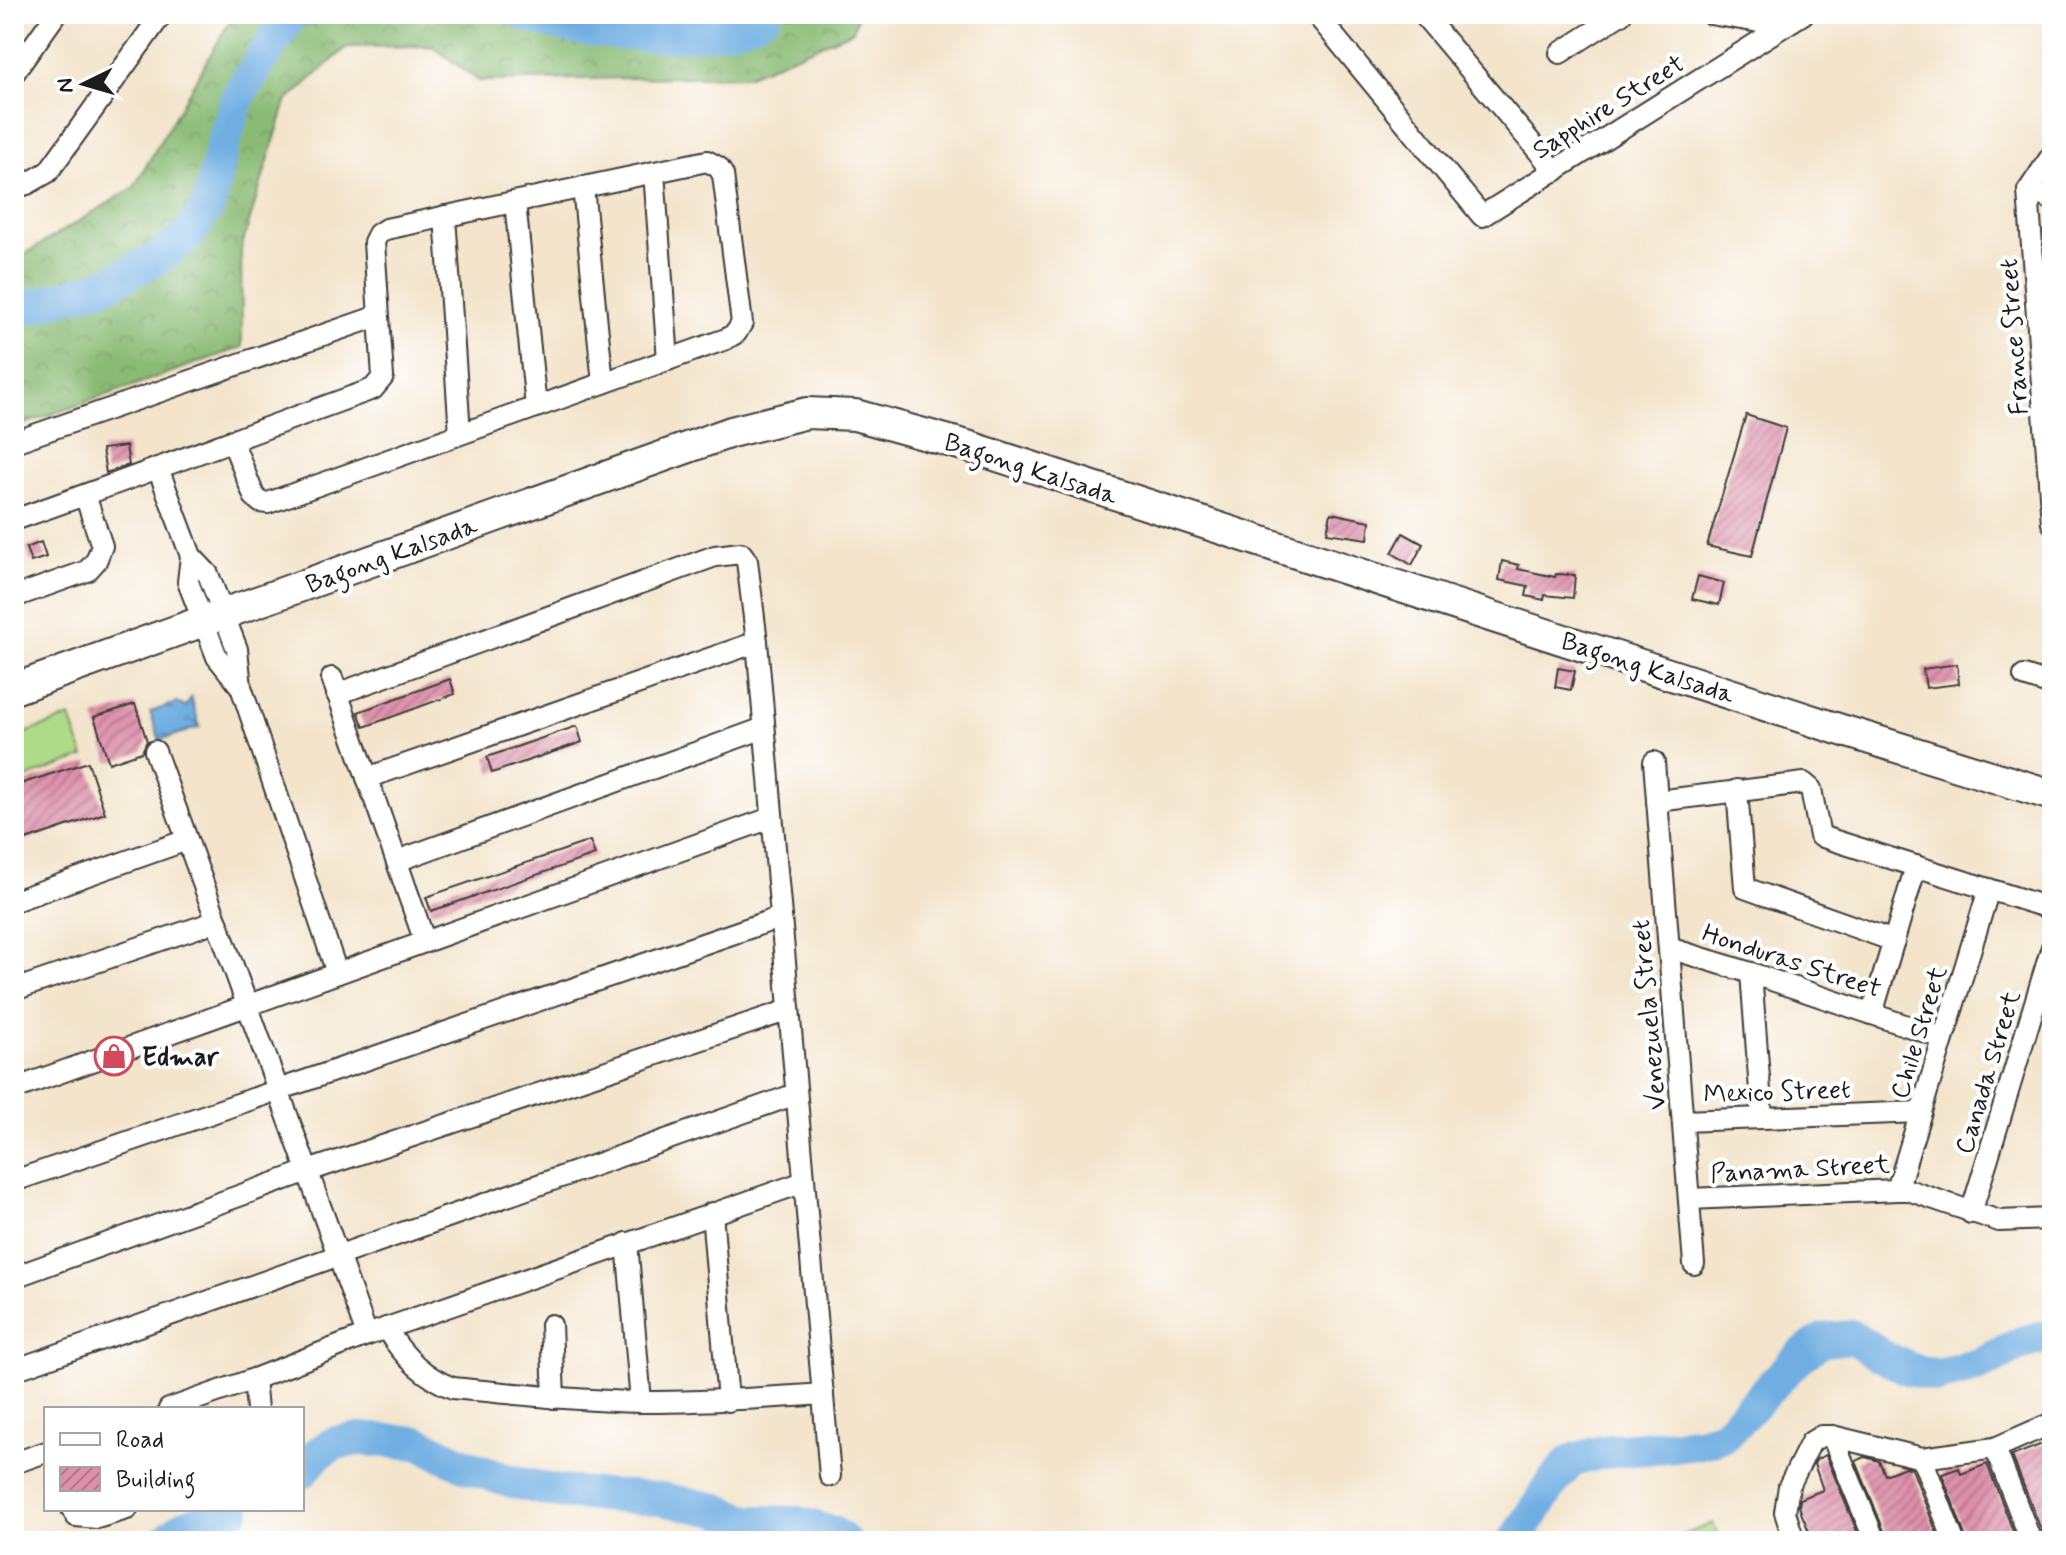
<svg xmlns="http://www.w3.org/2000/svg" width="2066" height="1555" viewBox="0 0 2066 1555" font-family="Mynerve,sans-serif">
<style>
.forest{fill:url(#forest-crowns);stroke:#536c48;stroke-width:2}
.garden{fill:#addb88;stroke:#647c52;stroke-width:2}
.water{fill:url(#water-ripples);stroke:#46657f;stroke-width:2}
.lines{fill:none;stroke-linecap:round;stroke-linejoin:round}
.river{stroke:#70aee2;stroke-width:34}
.building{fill:url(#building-hatch)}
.street-casing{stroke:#3c3a36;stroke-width:24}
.secondary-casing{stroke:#3c3a36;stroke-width:34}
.street{stroke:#fff;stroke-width:20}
.secondary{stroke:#fff;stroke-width:30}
.labels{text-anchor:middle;stroke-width:8;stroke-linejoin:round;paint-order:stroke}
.street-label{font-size:26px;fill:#1c1c1c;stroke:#fff}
.poi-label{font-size:26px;font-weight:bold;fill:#1c1c1c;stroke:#fff;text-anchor:start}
</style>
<defs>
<pattern id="forest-crowns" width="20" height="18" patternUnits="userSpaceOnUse" patternTransform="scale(2)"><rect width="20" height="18" fill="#8abb74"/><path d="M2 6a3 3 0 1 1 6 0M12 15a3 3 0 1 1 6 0" fill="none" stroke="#76a064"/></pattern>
<pattern id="water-ripples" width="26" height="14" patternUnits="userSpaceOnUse" patternTransform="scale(2)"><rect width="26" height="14" fill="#70aee2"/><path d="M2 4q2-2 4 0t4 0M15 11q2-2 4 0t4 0" fill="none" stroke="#5b8db6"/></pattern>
<pattern id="building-hatch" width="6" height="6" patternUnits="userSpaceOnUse" patternTransform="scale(2)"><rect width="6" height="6" fill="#dd90aa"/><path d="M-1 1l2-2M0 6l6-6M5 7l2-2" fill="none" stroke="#b2758a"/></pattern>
</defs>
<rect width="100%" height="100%" fill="#fff"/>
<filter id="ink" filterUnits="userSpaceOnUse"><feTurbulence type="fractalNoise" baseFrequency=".0125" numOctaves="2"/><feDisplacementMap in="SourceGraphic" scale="16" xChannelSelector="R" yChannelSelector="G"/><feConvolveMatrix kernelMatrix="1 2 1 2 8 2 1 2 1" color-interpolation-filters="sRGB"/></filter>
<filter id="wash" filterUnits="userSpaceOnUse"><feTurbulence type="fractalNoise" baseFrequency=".006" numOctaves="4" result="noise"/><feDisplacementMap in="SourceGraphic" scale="32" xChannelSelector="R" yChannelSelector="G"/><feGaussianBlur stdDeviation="1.8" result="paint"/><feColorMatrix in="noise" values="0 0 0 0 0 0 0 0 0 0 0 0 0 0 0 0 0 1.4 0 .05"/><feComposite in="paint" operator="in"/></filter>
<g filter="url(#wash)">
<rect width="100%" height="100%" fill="#f3e4cb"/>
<path class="forest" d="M234 14H858L853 31 747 76 479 81 432 46 347 47 286 102 241 249 242 347 16 427 14 261 134 187Z"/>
<g class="garden">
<path d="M70 717 84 757 14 782V737Z"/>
<path d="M1713 1523 1720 1541H1669Z"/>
</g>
<path class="water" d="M191 698 200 727 160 740 150 712 176 703 186 707Z"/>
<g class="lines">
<g class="river">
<path d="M525 14C580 36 714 47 765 14"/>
<path d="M14 311 100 287 159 258 189 234 209 205 221 151 238 96 291 14"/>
<path d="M302 1472 317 1454 335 1443 361 1439 418 1443 471 1468 509 1481 558 1492 660 1499 718 1510 749 1522 798 1523 833 1533 844 1541"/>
<path d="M166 1541 183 1527 234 1509"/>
<path d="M1515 1541 1556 1478 1571 1461 1602 1452 1698 1443 1723 1436 1801 1355 1823 1340 1853 1337 1880 1355 1909 1369 1937 1376 1979 1365 2024 1342 2052 1336"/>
</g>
</g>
<g id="blocks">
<g class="building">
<path d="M1746 415 1786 428 1752 556 1707 546Z"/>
<path d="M126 446 129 465 106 473 102 449Z"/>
<path d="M1331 513 1370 521 1368 539 1327 533Z"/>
<path d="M1403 533 1423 544 1412 565 1392 553Z"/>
<path d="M41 542 46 557 31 562 26 548Z"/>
<path d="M1502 561 1519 565 1518 569 1555 577 1556 574 1575 575 1573 598 1545 595 1544 600 1526 596 1528 586 1499 580Z"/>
<path d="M1698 576 1724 583 1719 605 1692 599Z"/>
<path d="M1957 664 1959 684 1926 688 1923 669Z"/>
<path d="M1558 668 1575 671 1571 690 1555 687Z"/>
<path d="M450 679 455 694 364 727 358 712Z"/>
<path d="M135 704 147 741 142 752 109 763 94 717Z"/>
<path d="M577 726 582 742 492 773 487 757Z"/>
<path d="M88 762 105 813 14 844V786Z"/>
<path d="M590 841 595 855 431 911 426 897Z"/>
<path d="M2052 1440V1528L2042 1532 2012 1456Z"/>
<path d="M1826 1455 1861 1541H1813L1802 1515 1799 1506 1800 1499 1823 1490 1814 1464 1817 1459Z"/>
<path d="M1865 1457 1879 1461 1885 1475 1905 1467 1912 1469 1940 1541H1888L1856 1461Z"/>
<path d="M1987 1464 2017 1541H1967L1942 1474 1959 1468 1961 1474Z"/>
</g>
</g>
</g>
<g filter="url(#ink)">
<use href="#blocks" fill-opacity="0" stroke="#3c3a36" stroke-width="2"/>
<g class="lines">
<g class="street-casing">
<g id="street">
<path d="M1316 14 1482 216 1803 14"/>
<path d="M1423 14 1555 171"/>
<path d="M1710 14 1784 26"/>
<path d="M1560 53 1621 14"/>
<path d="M14 73 56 14"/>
<path d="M2052 155 2028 191 2052 523"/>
<path d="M654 172 668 360"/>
<path d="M583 187 603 383"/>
<path d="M14 188 27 184 48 172 162 14"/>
<path d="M2028 191 2052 199"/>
<path d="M515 202 536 407"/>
<path d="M445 216 460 433"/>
<path d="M14 442 378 316"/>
<path d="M158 468 191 556 208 574 237 649 241 687 337 973"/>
<path d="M14 520C134 478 253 432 373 389L383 377 374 242 378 234 386 229 707 161 718 167 723 175 742 323 736 333 726 339 268 503 260 502 254 496 232 440"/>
<path d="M191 556 188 582 217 657 241 687"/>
<path d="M14 597 87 571 96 561 102 546 85 495"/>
<path d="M2024 676 2052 685"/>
<path d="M332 678 425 942"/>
<path d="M337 694 715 556 741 553 747 561 757 642 830 1476"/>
<path d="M155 751 367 1335"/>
<path d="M1654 762 1694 1264"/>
<path d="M367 778 757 642"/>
<path d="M1737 790 1745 888 1894 941"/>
<path d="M1657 801 1804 783 1811 789 1820 836 2052 909"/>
<path d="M397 861 764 728"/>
<path d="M14 901 187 840"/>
<path d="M1669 948 1751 973 1943 1038"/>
<path d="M1751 973 1762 1117"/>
<path d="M14 990 217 921"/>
<path d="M1872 1014 1916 866"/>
<path d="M14 1089 771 818"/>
<path d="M1683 1121 1921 1112"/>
<path d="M14 1181 781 917"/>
<path d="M1897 1190 1989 889"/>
<path d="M1689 1199 1897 1190H1908L1999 1221 2052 1219"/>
<path d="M712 1213 728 1401"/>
<path d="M1971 1213 2052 947"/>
<path d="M627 1243 641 1402"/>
<path d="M14 1277 308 1171 789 1010"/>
<path d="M551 1325 554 1398"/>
<path d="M386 1328C402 1355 423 1377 453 1388 516 1394 580 1401 644 1402 704 1402 763 1398 823 1394"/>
<path d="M14 1370 796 1094"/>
<path d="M254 1379 257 1409"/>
<path d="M169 1409 254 1379 367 1335 804 1182"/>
<path d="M1832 1436 1875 1541"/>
<path d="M1995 1448 2031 1541"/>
<path d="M1922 1458 1954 1541"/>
<path d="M14 1463 46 1452"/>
<path d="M72 1509 76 1516 97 1518 127 1509"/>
<path d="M1794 1541 1785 1512 1789 1486 1811 1442 1821 1436H1832L1922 1458 1995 1448 2052 1423"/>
</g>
</g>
<g class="secondary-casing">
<path id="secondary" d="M14 689 731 432 807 413 855 415 967 446 1838 729 2052 795"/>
</g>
<use href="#street" class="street"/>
<use href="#secondary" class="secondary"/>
</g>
</g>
<defs>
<g id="shop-ring" transform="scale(2)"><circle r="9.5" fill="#fff" stroke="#d1495b" stroke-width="1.5"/><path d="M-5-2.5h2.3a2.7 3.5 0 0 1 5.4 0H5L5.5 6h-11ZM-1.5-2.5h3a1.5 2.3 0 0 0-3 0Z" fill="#d1495b"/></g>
</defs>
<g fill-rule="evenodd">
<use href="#shop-ring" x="114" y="1056"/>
</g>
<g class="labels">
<g class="street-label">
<text transform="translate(1608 106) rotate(-32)" y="9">Sapphire Street</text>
<text transform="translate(2013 337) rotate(-94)" y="9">France Street</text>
<text transform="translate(1031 468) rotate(18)" y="9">Bagong Kalsada</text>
<text transform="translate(391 554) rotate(-20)" y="9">Bagong Kalsada</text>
<text transform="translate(1648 667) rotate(18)" y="9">Bagong Kalsada</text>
<text transform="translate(1792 960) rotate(18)" y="9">Honduras Street</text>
<text transform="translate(1648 1015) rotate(-95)" y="9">Venezuela Street</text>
<text transform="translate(1918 1032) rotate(-73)" y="9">Chile Street</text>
<text transform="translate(1987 1072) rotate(-73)" y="9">Canada Street</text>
<text transform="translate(1777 1091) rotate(-2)" y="9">Mexico Street</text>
<text transform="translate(1800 1168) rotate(-3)" y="9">Panama Street</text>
</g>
<g class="poi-label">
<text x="142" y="1065">Edmar</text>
</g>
</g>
<rect width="2066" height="1555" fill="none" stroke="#fff" stroke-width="48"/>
<rect x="44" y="1407" width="260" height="104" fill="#ffffff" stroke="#a4a4a4" stroke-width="2"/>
<rect x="60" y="1433" width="40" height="12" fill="#ffffff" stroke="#a4a4a4" stroke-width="2"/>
<text x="116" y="1447" font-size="24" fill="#1c1c1c">Road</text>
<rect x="60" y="1467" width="40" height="24" fill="url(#building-hatch)" stroke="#a4a4a4" stroke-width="2"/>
<text x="116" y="1487" font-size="24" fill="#1c1c1c">Building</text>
<g transform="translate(84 84) rotate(265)" stroke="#ffffff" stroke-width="6" paint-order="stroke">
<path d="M0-6L14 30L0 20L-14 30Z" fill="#1c1c1c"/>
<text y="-12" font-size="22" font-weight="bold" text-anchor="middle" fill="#1c1c1c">N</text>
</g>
</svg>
